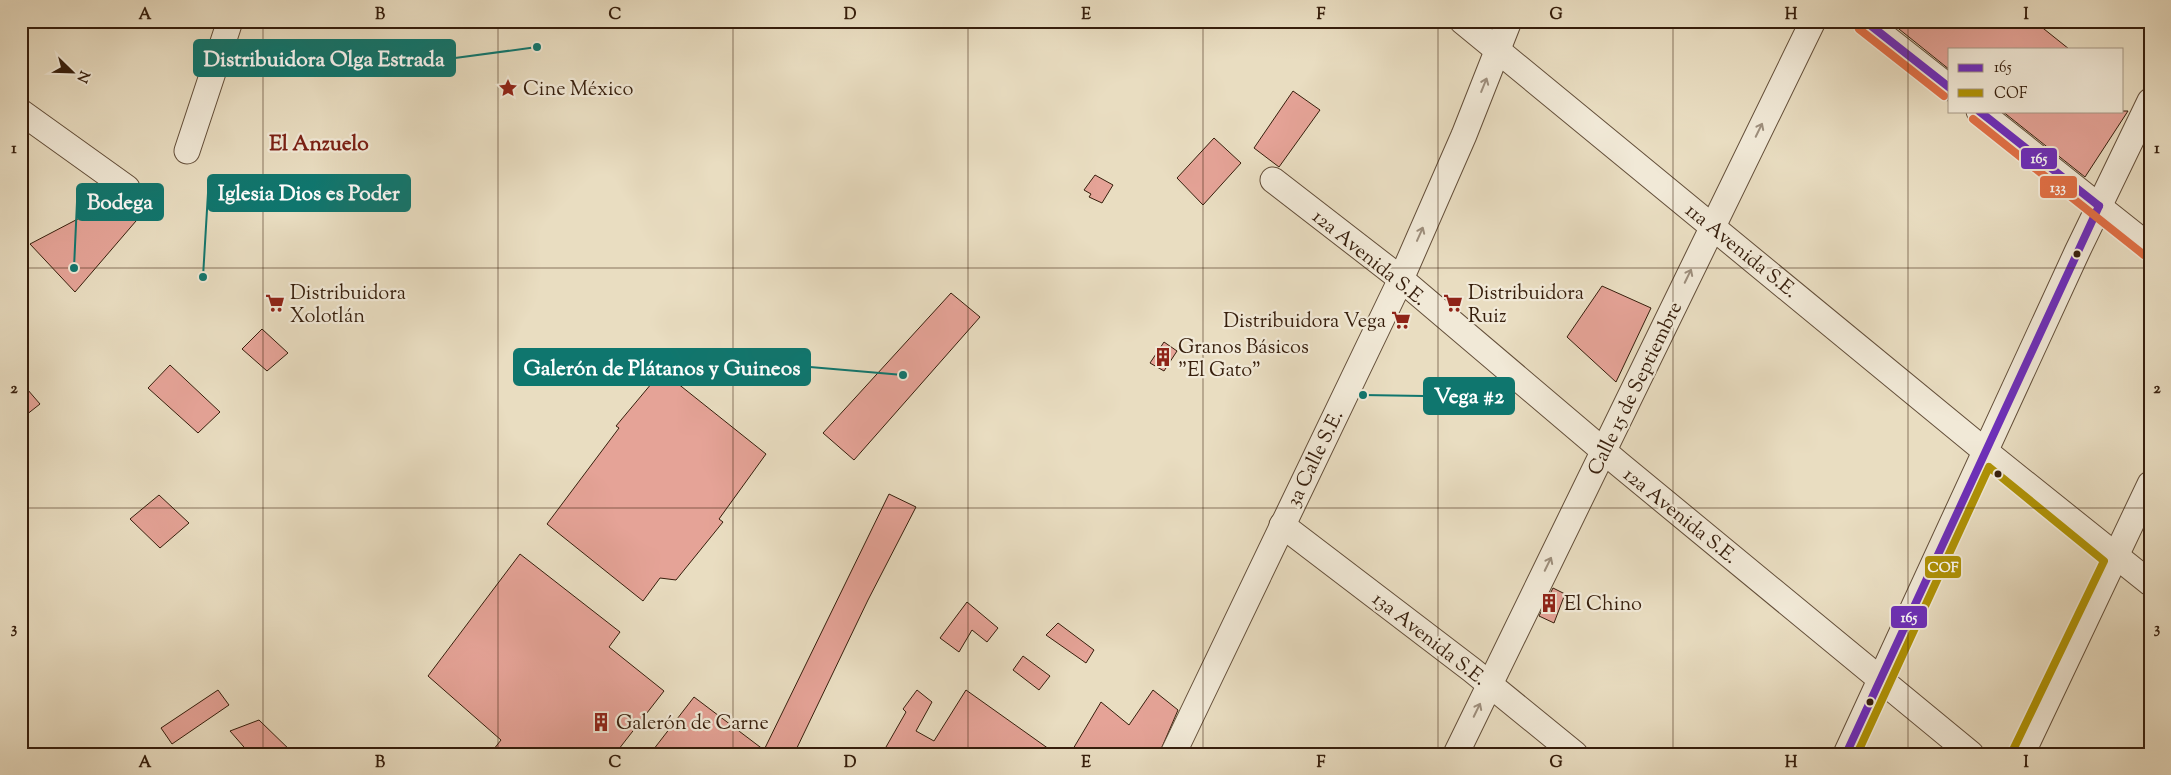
<svg xmlns="http://www.w3.org/2000/svg" width="2171" height="775" viewBox="0 0 2171 775" font-family="'Sorts Mill Goudy',serif">
<style>
.building{fill:#e5a397;stroke:#361e0c}
.lines{fill:none;stroke-linecap:round;stroke-linejoin:round}
.minor-casing{stroke:#634e39;stroke-width:27}
.minor{stroke:#f1e9d7;stroke-width:25}
.bus-1-casing{stroke:#f1e9d7;stroke-width:11}
.bus-2-casing{stroke:#f1e9d7;stroke-width:11}
.bus-3-casing{stroke:#f1e9d7;stroke-width:11}
.bus-1{stroke:#6d2fba;stroke-width:8}
.bus-2{stroke:#af9205;stroke-width:8}
.bus-3{stroke:#e17046;stroke-width:8}
.oneway{stroke:#9d8e7c}
.grid{fill:none;stroke:#361e0c;stroke-width:1;stroke-opacity:0.55}
.bus-dot{fill:#361e0c;stroke:#f1e9d7;stroke-width:2}
.labels{text-anchor:middle;stroke-width:4.5;stroke-linejoin:round;paint-order:stroke}
.poi-label{font-size:20px;fill:#361e0c;stroke:#f1e9d7;text-anchor:start}
.street-label{font-size:20px;fill:#361e0c;stroke:#f1e9d7}
.neighbourhood-label{font-size:21px;font-weight:bold;fill:#7a1f14;stroke:#f1e9d7}
.leader{fill:none;stroke:#0f766e;stroke-width:2}
.callout-dot{fill:#0f766e;stroke:#f1e9d7;stroke-width:2}
.callout{fill:#0f766e;stroke:#0f766e;stroke-width:2}
.callout-label{font-size:21px;text-anchor:middle;font-weight:bold;fill:#fff}
.line-badge{stroke:#f1e9d7;stroke-width:2}
.badge-label{font-size:14px;text-anchor:middle;font-weight:bold;fill:#fff}
.neatline{fill:none;stroke:#361e0c;stroke-width:2}
.grid-label{font-size:16px;text-anchor:middle;font-weight:bold;fill:#361e0c}
</style>
<rect width="100%" height="100%" fill="#e9ddc1"/>
<filter id="stains"><feTurbulence type="fractalNoise" baseFrequency=".004" numOctaves="4"/><feColorMatrix values="0 0 0 0 .2 0 0 0 0 .09 0 0 0 0 .02 0 0 0 .5 -.17"/></filter>
<radialGradient id="worn" r=".72"><stop offset=".6" stop-color="#630" stop-opacity="0"/><stop offset="1" stop-color="#630" stop-opacity=".3"/></radialGradient>
<g class="building">
<path d="M1889 21H2034L2069 49H1950V70Z"/>
<path d="M1293 91 1320 110 1279 167 1254 148Z"/>
<path d="M2002 111H2128L2085 177Z"/>
<path d="M1214 138 1241 163 1203 205 1177 178Z"/>
<path d="M1095 175 1113 185 1102 203 1089 197 1091 194 1084 190Z"/>
<path d="M114 200 136 221 75 292 30 244Z"/>
<path d="M1602 286 1651 308 1616 382 1567 337Z"/>
<path d="M951 293 980 317 854 460 823 433Z"/>
<path d="M262 329 288 353 267 371 242 349Z"/>
<path d="M1164 342 1177 351 1164 371 1150 363Z"/>
<path d="M170 365 220 412 198 433 148 388Z"/>
<path d="M662 371 766 454 719 519 723 522 676 580 660 578 643 601 547 524 619 428 616 426Z"/>
<path d="M21 382 40 404 21 419Z"/>
<path d="M889 494 916 507 868 600 794 754H650L694 697 764 750Z"/>
<path d="M159 495 189 523 160 548 130 519Z"/>
<path d="M520 554 620 632 609 647 664 691 615 754H490L501 740 428 676Z"/>
<path d="M1553 588 1565 594 1554 623 1539 616Z"/>
<path d="M967 602 998 628 987 642 972 630 959 652 940 638Z"/>
<path d="M1058 623 1094 650 1086 663 1046 635Z"/>
<path d="M1023 656 1050 676 1039 690 1013 670Z"/>
<path d="M218 690 229 705 172 744 161 728Z"/>
<path d="M917 690 932 702 916 731 934 741 966 690 1056 754H882L906 712 903 709Z"/>
<path d="M1153 690 1178 710 1159 754H1070L1101 702 1129 725Z"/>
<path d="M259 720 294 754H250L230 731Z"/>
</g>
<g class="lines">
<g class="minor-casing">
<g id="minor">
<path d="M1462 21 1985 451 2150 583"/>
<path d="M1865 21 1950 88"/>
<path d="M1979 111 2150 247"/>
<path d="M21 112 127 188"/>
<path d="M187 151 230 21"/>
<path d="M1273 180 1401 279 1619 464 1971 754"/>
<path d="M1282 525 1472 670 1575 754"/>
<path d="M1173 754 1401 279 1464 135 1509 21"/>
<path d="M1456 754 1813 21"/>
<path d="M1846 754 2077 252 2150 101"/>
<path d="M2022 754 2150 484"/>
</g>
</g>
<use href="#minor" class="minor"/>
<g class="bus-1-casing">
<g id="bus-1">
<path d="M1865 21 1950 88"/>
<path d="M1979 111 2099 206"/>
<path d="M1846 754 2099 206"/>
</g>
</g>
<g class="bus-2-casing">
<path id="bus-2" d="M1857 754 1989 467 2104 561 2013 750"/>
</g>
<g class="bus-3-casing">
<g id="bus-3">
<path d="M1859 29 1944 96"/>
<path d="M1973 119 2144 255"/>
</g>
</g>
<use href="#bus-1" class="bus-1"/>
<use href="#bus-2" class="bus-2"/>
<use href="#bus-3" class="bus-3"/>
</g>
<defs><path id="oneway-shaft" d="M-6 0H5M1.5-3L5.5 0L1.5 3" fill="none" stroke-width="1.6" stroke-linecap="round" stroke-linejoin="round" transform="scale(1.25)"/></defs>
<g class="oneway">
<use href="#oneway-shaft" transform="translate(1484 85) rotate(-68)"/>
<use href="#oneway-shaft" transform="translate(1759 130) rotate(-64)"/>
<use href="#oneway-shaft" transform="translate(1420 234) rotate(-66)"/>
<use href="#oneway-shaft" transform="translate(1688 276) rotate(-64)"/>
<use href="#oneway-shaft" transform="translate(1548 564) rotate(-64)"/>
<use href="#oneway-shaft" transform="translate(1477 710) rotate(-64)"/>
</g>
<path class="grid" d="M263 21V754M498 21V754M733 21V754M968 21V754M1203 21V754M1438 21V754M1673 21V754M1908 21V754M21 268H2150M21 508H2150"/>
<defs>
<g id="sight-bare" transform="scale(1.5)"><path d="M0-6L1.8-2.2L6-1.7L2.9 1.2L3.7 5.4L0 3.3L-3.7 5.4L-2.9 1.2L-6-1.7L-1.8-2.2Z" fill="#8f2418" stroke="#f1e9d7" stroke-width="2.5" paint-order="stroke"/></g>
<g id="supermarket-bare" transform="scale(1.5)"><path d="M-6-5.5h2.5l.6 2H6L4.5 2H-2.5L-4.4-4H-6ZM-1.5 3.2a1.3 1.3 0 1 0 .1 0ZM3 3.2a1.3 1.3 0 1 0 .1 0Z" fill="#8f2418" stroke="#f1e9d7" stroke-width="2.5" paint-order="stroke"/></g>
<g id="building-bare" transform="scale(1.5)"><path d="M-4-6H4V6H1V3H-1V6H-4ZM-2.5-4.3h1.7v1.8h-1.7ZM.8-4.3h1.7v1.8H.8ZM-2.5-1h1.7V.8h-1.7ZM.8-1h1.7V.8H.8Z" fill="#8f2418" stroke="#f1e9d7" stroke-width="2.5" paint-order="stroke"/></g>
</defs>
<g fill-rule="evenodd">
<use href="#sight-bare" x="508" y="88"/>
<use href="#supermarket-bare" x="275" y="303"/>
<use href="#supermarket-bare" x="1453" y="303"/>
<use href="#supermarket-bare" x="1401" y="320"/>
<use href="#building-bare" x="1163" y="357"/>
<use href="#building-bare" x="1549" y="603"/>
<use href="#building-bare" x="601" y="722"/>
</g>
<g class="bus-dot">
<circle cx="2077" cy="254" r="4.5"/>
<circle cx="1998" cy="474" r="4.5"/>
<circle cx="1870" cy="702" r="4.5"/>
</g>
<g class="labels">
<g class="poi-label">
<text x="523" y="95">Cine México</text>
<text x="290" y="299">Distribuidora<tspan x="290" dy="23">Xolotlán</tspan></text>
<text x="1468" y="299">Distribuidora<tspan x="1468" dy="23">Ruiz</tspan></text>
<text x="1386" y="327" text-anchor="end">Distribuidora Vega</text>
<text x="1178" y="353">Granos Básicos<tspan x="1178" dy="23">"El Gato"</tspan></text>
<text x="1564" y="610">El Chino</text>
<text x="616" y="729">Galerón de Carne</text>
</g>
<g class="street-label">
<text transform="translate(1742 250) rotate(39)" y="7">11a Avenida S.E.</text>
<text transform="translate(1370 257) rotate(39)" y="7">12a Avenida S.E.</text>
<text transform="translate(1634 388) rotate(-64)" y="7">Calle 15 de Septiembre</text>
<text transform="translate(1314 458) rotate(-64)" y="7">3a Calle S.E.</text>
<text transform="translate(1681 515) rotate(39)" y="7">12a Avenida S.E.</text>
<text transform="translate(1430 638) rotate(38)" y="7">13a Avenida S.E.</text>
</g>
<g class="neighbourhood-label">
<text x="319" y="150">El Anzuelo</text>
</g>
</g>
<path class="leader" d="M537 47L455 58M203 277L208 193M74 268L77 202M903 375L810 367M1363 395L1424 396"/>
<g class="callout-dot">
<circle cx="537" cy="47" r="5"/>
<circle cx="203" cy="277" r="5"/>
<circle cx="74" cy="268" r="5"/>
<circle cx="903" cy="375" r="5"/>
<circle cx="1363" cy="395" r="5"/>
</g>
<g class="callout">
<rect x="194" y="40" width="261" height="36" rx="5"/>
<rect x="208" y="175" width="202" height="36" rx="5"/>
<rect x="77" y="184" width="86" height="36" rx="5"/>
<rect x="514" y="349" width="296" height="36" rx="5"/>
<rect x="1424" y="378" width="90" height="36" rx="5"/>
</g>
<g class="callout-label">
<text x="324" y="66">Distribuidora Olga Estrada</text>
<text x="309" y="200">Iglesia Dios es Poder</text>
<text x="120" y="209">Bodega</text>
<text x="662" y="375">Galerón de Plátanos y Guineos</text>
<text x="1469" y="403">Vega #2</text>
</g>
<g class="line-badge">
<rect x="2020" y="147" width="38" height="23" rx="5" fill="#6d2fba"/>
<rect x="2039" y="175" width="39" height="24" rx="5" fill="#e17046"/>
<rect x="1924" y="555" width="38" height="24" rx="5" fill="#af9205"/>
<rect x="1890" y="605" width="38" height="24" rx="5" fill="#6d2fba"/>
</g>
<g class="badge-label">
<text x="2039" y="163">165</text>
<text x="2058" y="192">133</text>
<text x="1943" y="572">COF</text>
<text x="1909" y="622">165</text>
</g>
<rect width="2171" height="775" fill="none" stroke="#e9ddc1" stroke-width="55"/>
<rect x="1948" y="48" width="175" height="65" fill="#f1e9d7" stroke="#a69886"/>
<rect x="1958" y="64" width="25" height="8" fill="#6d2fba" stroke="#a69886"/>
<text x="1994" y="72" font-size="15" fill="#361e0c">165</text>
<rect x="1958" y="89" width="25" height="8" fill="#af9205" stroke="#a69886"/>
<text x="1994" y="98" font-size="15" fill="#361e0c">COF</text>
<g transform="translate(72 72) rotate(113)" stroke="#f1e9d7" stroke-width="4" paint-order="stroke">
<path d="M0-4L9 19L0 12L-9 19Z" fill="#361e0c"/>
<text y="-8" font-size="14" font-weight="bold" text-anchor="middle" fill="#361e0c">N</text>
</g>
<rect x="28" y="28" width="2116" height="720" class="neatline"/>
<g class="grid-label">
<text x="145" y="19">A</text>
<text x="380" y="19">B</text>
<text x="615" y="19">C</text>
<text x="850" y="19">D</text>
<text x="1086" y="19">E</text>
<text x="1321" y="19">F</text>
<text x="1556" y="19">G</text>
<text x="1791" y="19">H</text>
<text x="2026" y="19">I</text>
<text x="14" y="153">1</text>
<text x="2157" y="153">1</text>
<text x="14" y="393">2</text>
<text x="2157" y="393">2</text>
<text x="14" y="633">3</text>
<text x="2157" y="633">3</text>
<text x="145" y="767">A</text>
<text x="380" y="767">B</text>
<text x="615" y="767">C</text>
<text x="850" y="767">D</text>
<text x="1086" y="767">E</text>
<text x="1321" y="767">F</text>
<text x="1556" y="767">G</text>
<text x="1791" y="767">H</text>
<text x="2026" y="767">I</text>
</g>
<rect width="100%" height="100%" filter="url(#stains)"/>
<rect width="100%" height="100%" fill="url(#worn)"/>
</svg>
